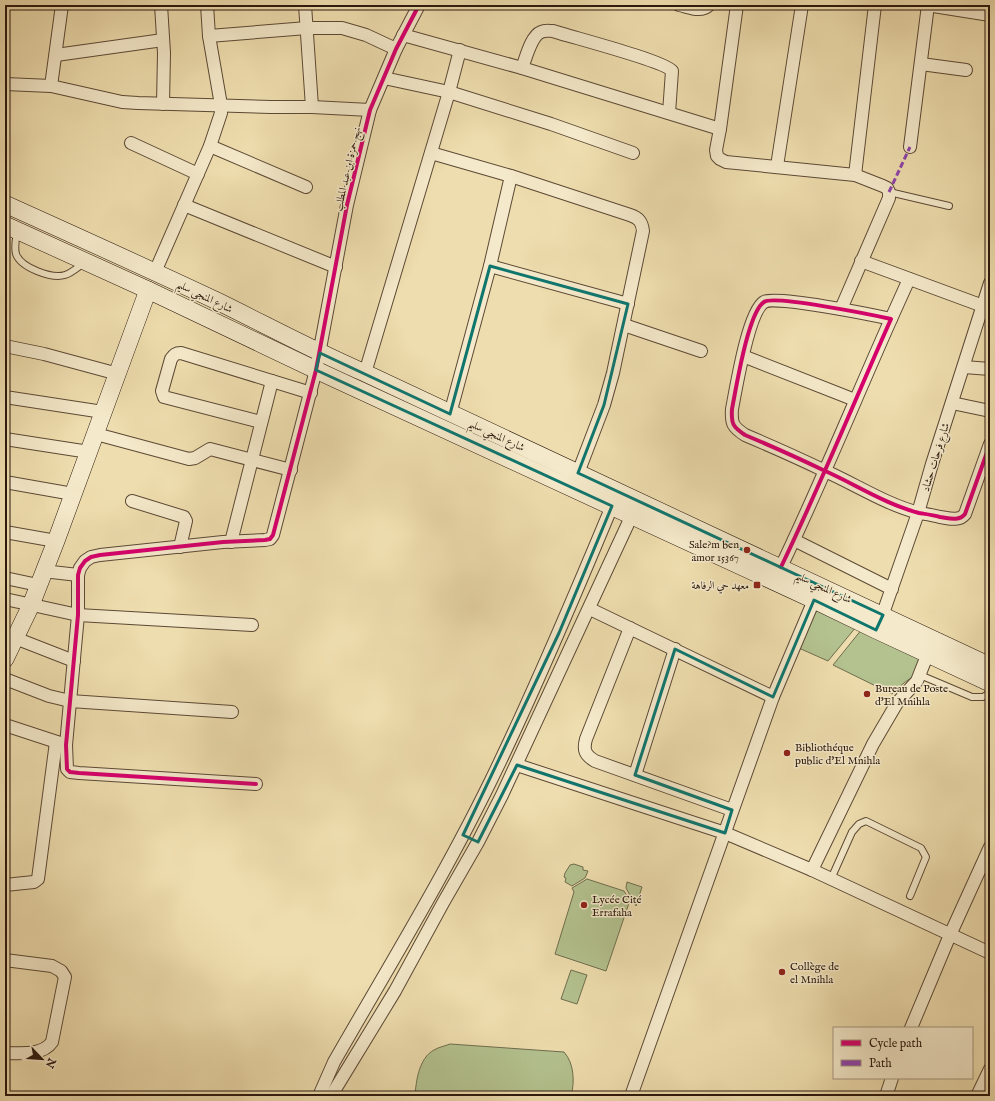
<svg xmlns="http://www.w3.org/2000/svg" width="995" height="1101" viewBox="0 0 995 1101" font-family="'IM FELL English',Amiri,serif">
<style>
.green{fill:#b3c28f;stroke:#6f6d4e}
.lines{fill:none;stroke-linecap:round;stroke-linejoin:round}
.lane-casing{stroke:#5c4935;stroke-width:8}
.street-casing{stroke:#5c4935;stroke-width:14}
.secondary-casing{stroke:#2b180d;stroke-width:18}
.lane{stroke:#f4e9ca;stroke-width:6}
.street{stroke:#f4e9ca;stroke-width:12}
.secondary{stroke:#f4e9ca;stroke-width:17}
.quiet{stroke:#8e44ad;stroke-width:3;stroke-dasharray:6 3;stroke-linecap:butt}
.cycleway-casing{stroke:#f4e9ca;stroke-width:6}
.cycleway{stroke:#d6006c;stroke-width:4}
.marked{fill:none;stroke:#0f766e;stroke-width:3;stroke-linejoin:round}
.poi-dot{fill:#8f2418;stroke:#f4e9ca;stroke-width:1.5}
.labels{text-anchor:middle;stroke-width:3;stroke-linejoin:round;paint-order:stroke}
.street-label{font-size:11px;fill:#2b180d;stroke:#f4e9ca}
.poi-label{font-size:11px;fill:#2b180d;stroke:#f4e9ca;text-anchor:start}
</style>
<rect width="100%" height="100%" fill="#eeddae"/>
<filter id="stains"><feTurbulence type="fractalNoise" baseFrequency=".005" numOctaves="4"/><feColorMatrix values="0 0 0 0 .2 0 0 0 0 .09 0 0 0 0 .02 0 0 0 .5 -.17"/></filter>
<radialGradient id="worn" r=".72"><stop offset=".6" stop-color="#630" stop-opacity="0"/><stop offset="1" stop-color="#630" stop-opacity=".3"/></radialGradient>
<g class="green">
<path d="M813 608 856 627 828 661 792 645Z"/>
<path d="M862 629 932 661 927 672C912 675 903 683 892 694L833 665Z"/>
<path d="M574 864 583 867V870L588 871 585 878 572 886 565 882 566 878 564 877 565 873 570 865Z"/>
<path d="M587 879 624 891 630 900 606 971 555 954 574 892 572 888Z"/>
<path d="M627 882 642 887 636 906 626 888Z"/>
<path d="M571 970 587 975 577 1004 561 999Z"/>
<path d="M450 1044 564 1052C574 1063 575 1082 571 1096H415C416 1081 419 1058 434 1050 439 1047 445 1046 450 1044Z"/>
</g>
<g class="lines">
<g class="lane-casing">
<g id="lane">
<path d="M889 192 949 206"/>
<path d="M17 232C16 239 14 247 16 254 21 268 52 279 65 275 72 273 78 267 84 263"/>
<path d="M920 675 972 697H983L990 693"/>
<path d="M831 879 852 832 859 824 866 821 921 848 926 857 910 896"/>
</g>
</g>
<g class="street-casing">
<g id="street">
<path d="M161 5 164 53 163 104"/>
<path d="M305 5 312 107"/>
<path d="M679 5C689 7 701 13 709 5"/>
<path d="M737 5 720 129 716 150 717 156 720 159 726 162 855 175 883 186 887 188 889 192V198L841 309"/>
<path d="M927 5 990 15"/>
<path d="M403 35 522 68 720 129"/>
<path d="M209 36 307 28H342L366 35 396 49"/>
<path d="M56 55 163 40"/>
<path d="M921 64 966 70"/>
<path d="M522 68C526 58 531 36 541 32 545 30 549 31 553 31 571 37 665 61 672 71L669 113"/>
<path d="M384 78 449 92 551 124 633 153"/>
<path d="M5 84 51 86 122 102 138 103 271 107H312L370 110"/>
<path d="M51 86 62 5"/>
<path d="M131 143 198 174"/>
<path d="M210 146 306 187"/>
<path d="M910 147 928 5"/>
<path d="M431 153 511 176 630 215C639 218 642 222 643 231L613 373 604 405 578 473"/>
<path d="M777 166 802 5"/>
<path d="M855 175 875 5"/>
<path d="M184 205 336 267"/>
<path d="M861 261 983 306"/>
<path d="M490 266 628 304"/>
<path d="M155 272 210 146 221 113V105L209 36 207 5"/>
<path d="M891 319 909 279"/>
<path d="M624 325 701 351"/>
<path d="M5 346 44 354 118 374"/>
<path d="M743 356 855 400"/>
<path d="M964 367 990 369"/>
<path d="M365 373 449 92 460 50"/>
<path d="M5 397 103 412"/>
<path d="M952 403 990 411"/>
<path d="M450 414 490 266 511 176"/>
<path d="M261 422 164 397 162 391 171 359C174 355 175 353 181 353L311 393"/>
<path d="M96 434 189 459 195 458 210 449 291 470"/>
<path d="M5 439 89 452"/>
<path d="M5 482 73 494"/>
<path d="M132 501 184 517 186 521 180 547"/>
<path d="M5 532 56 541"/>
<path d="M794 540 892 589"/>
<path d="M231 542 272 381"/>
<path d="M781 567C820 486 854 402 891 319 873 315 774 295 764 302 748 312 736 389 732 409 731 424 733 427 745 435 771 446 798 458 823 470 855 484 885 504 919 513 925 514 933 515 940 517 948 518 959 522 965 514L990 444"/>
<path d="M43 571 78 575"/>
<path d="M5 578 38 585"/>
<path d="M5 599 78 615 252 625"/>
<path d="M590 609 773 697"/>
<path d="M880 622 918 513 932 464 990 283"/>
<path d="M630 628 586 739C583 750 585 755 595 761L732 810"/>
<path d="M15 638 74 661"/>
<path d="M5 679 49 696 70 701 232 712"/>
<path d="M5 725 63 744"/>
<path d="M517 765 725 833 812 870 990 953"/>
<path d="M635 775 675 649"/>
<path d="M256 784 79 773 70 772 67 769 66 745 78 615V575L80 568 85 561 91 557 100 555 223 542 265 540 270 539 273 535 316 370 347 205 370 110 396 49 419 5"/>
<path d="M812 870 873 744 897 703 917 681 928 653"/>
<path d="M5 885 34 882 38 879 56 742"/>
<path d="M5 960 52 966 61 971 65 977 52 1042C42 1056 21 1053 5 1053"/>
<path d="M911 1028 950 935 990 847"/>
<path d="M319 1096 334 1062C389 966 448 870 496 770 538 683 575 595 612 506"/>
<path d="M331 1096 395 991 443 903 478 842 502 795 632 515"/>
<path d="M631 1096 773 697 814 600"/>
<path d="M886 1096 892 1078"/>
<path d="M977 1096 990 1069"/>
</g>
</g>
<g class="secondary-casing">
<g id="secondary">
<path d="M5 204C76 236 147 268 217 301 266 325 314 351 365 373L990 666"/>
<path d="M5 225 148 290 316 370 814 600 876 630 990 683"/>
<path d="M5 659 31 605 56 541 148 290"/>
</g>
</g>
<use href="#lane" class="lane"/>
<use href="#street" class="street"/>
<use href="#secondary" class="secondary"/>
<path class="quiet" d="M889 192 910 147"/>
<g class="cycleway-casing">
<g id="cycleway">
<path d="M781 567C820 486 854 402 891 319 873 315 774 295 764 302 748 312 736 389 732 409 731 424 733 427 745 435 771 446 798 458 823 470 855 484 885 504 919 513 925 514 933 515 940 517 948 518 959 522 965 514L990 444"/>
<path d="M256 784 79 773 70 772 67 769 66 745 78 615V575L80 568 85 561 91 557 100 555 223 542 265 540 270 539 273 535 316 370 347 205 370 110 396 49 419 5"/>
</g>
</g>
<use href="#cycleway" class="cycleway"/>
</g>
<path class="marked" d="M490 266 628 304 604 405 578 473 883 615 876 630 814 600 773 697 675 649 635 775 732 810 725 833 517 765 478 842 463 835 559 633 612 506 316 370 320 353 450 414Z"/>
<g class="poi-dot">
<circle cx="747" cy="550" r="4"/>
<rect x="753" y="581" width="8" height="8" rx="2"/>
<circle cx="867" cy="694" r="4"/>
<circle cx="787" cy="753" r="4"/>
<circle cx="584" cy="905" r="4"/>
<circle cx="782" cy="972" r="4"/>
</g>
<g class="labels">
<g class="street-label">
<text transform="translate(347 169) rotate(-77)" y="4">نهج حمزة ابن عبد المطلب</text>
<text transform="translate(205 296) rotate(26)" y="4">شارع المنجي سليم</text>
<text transform="translate(497 435) rotate(25)" y="4">شارع المنجي سليم</text>
<text transform="translate(935 457) rotate(-73)" y="4">شارع فرحات حشاد</text>
<text transform="translate(824 587) rotate(25)" y="4">شارع المنجي سليم</text>
</g>
<g class="poi-label">
<text x="739" y="548" text-anchor="end">Sale?m ben<tspan x="739" dy="13">amor 15367</tspan></text>
<text x="749" y="589" text-anchor="end">معهد حي الرفاهة</text>
<text x="875" y="692">Bureau de Poste<tspan x="875" dy="13">d'El Mnihla</tspan></text>
<text x="795" y="751">Bibliothéque<tspan x="795" dy="13">public d'El Mnihla</tspan></text>
<text x="592" y="903">Lycée Cité<tspan x="592" dy="13">Errafaha</tspan></text>
<text x="790" y="970">Collège de<tspan x="790" dy="13">el Mnihla</tspan></text>
</g>
</g>
<rect width="995" height="1101" fill="none" stroke="#eeddae" stroke-width="20"/>
<rect x="6" y="6" width="983" height="1089" fill="none" stroke="#2b180d" stroke-width="2"/>
<rect x="10" y="10" width="975" height="1081" fill="none" stroke="#2b180d"/>
<rect x="833" y="1027" width="140" height="52" fill="#f4e9ca" stroke="#a4957e"/>
<rect x="841" y="1040" width="20" height="6" fill="#d6006c" stroke="#a4957e"/>
<text x="869" y="1047" font-size="12" fill="#2b180d">Cycle path</text>
<rect x="841" y="1060" width="20" height="6" fill="#8e44ad" stroke="#a4957e"/>
<text x="869" y="1067" font-size="12" fill="#2b180d">Path</text>
<g transform="translate(42 1059) rotate(115)" stroke="#f4e9ca" stroke-width="3" paint-order="stroke">
<path d="M0-3L7 15L0 10L-7 15Z" fill="#2b180d"/>
<text y="-6" font-size="11" font-weight="bold" text-anchor="middle" fill="#2b180d">N</text>
</g>
<rect width="100%" height="100%" filter="url(#stains)"/>
<rect width="100%" height="100%" fill="url(#worn)"/>
</svg>
